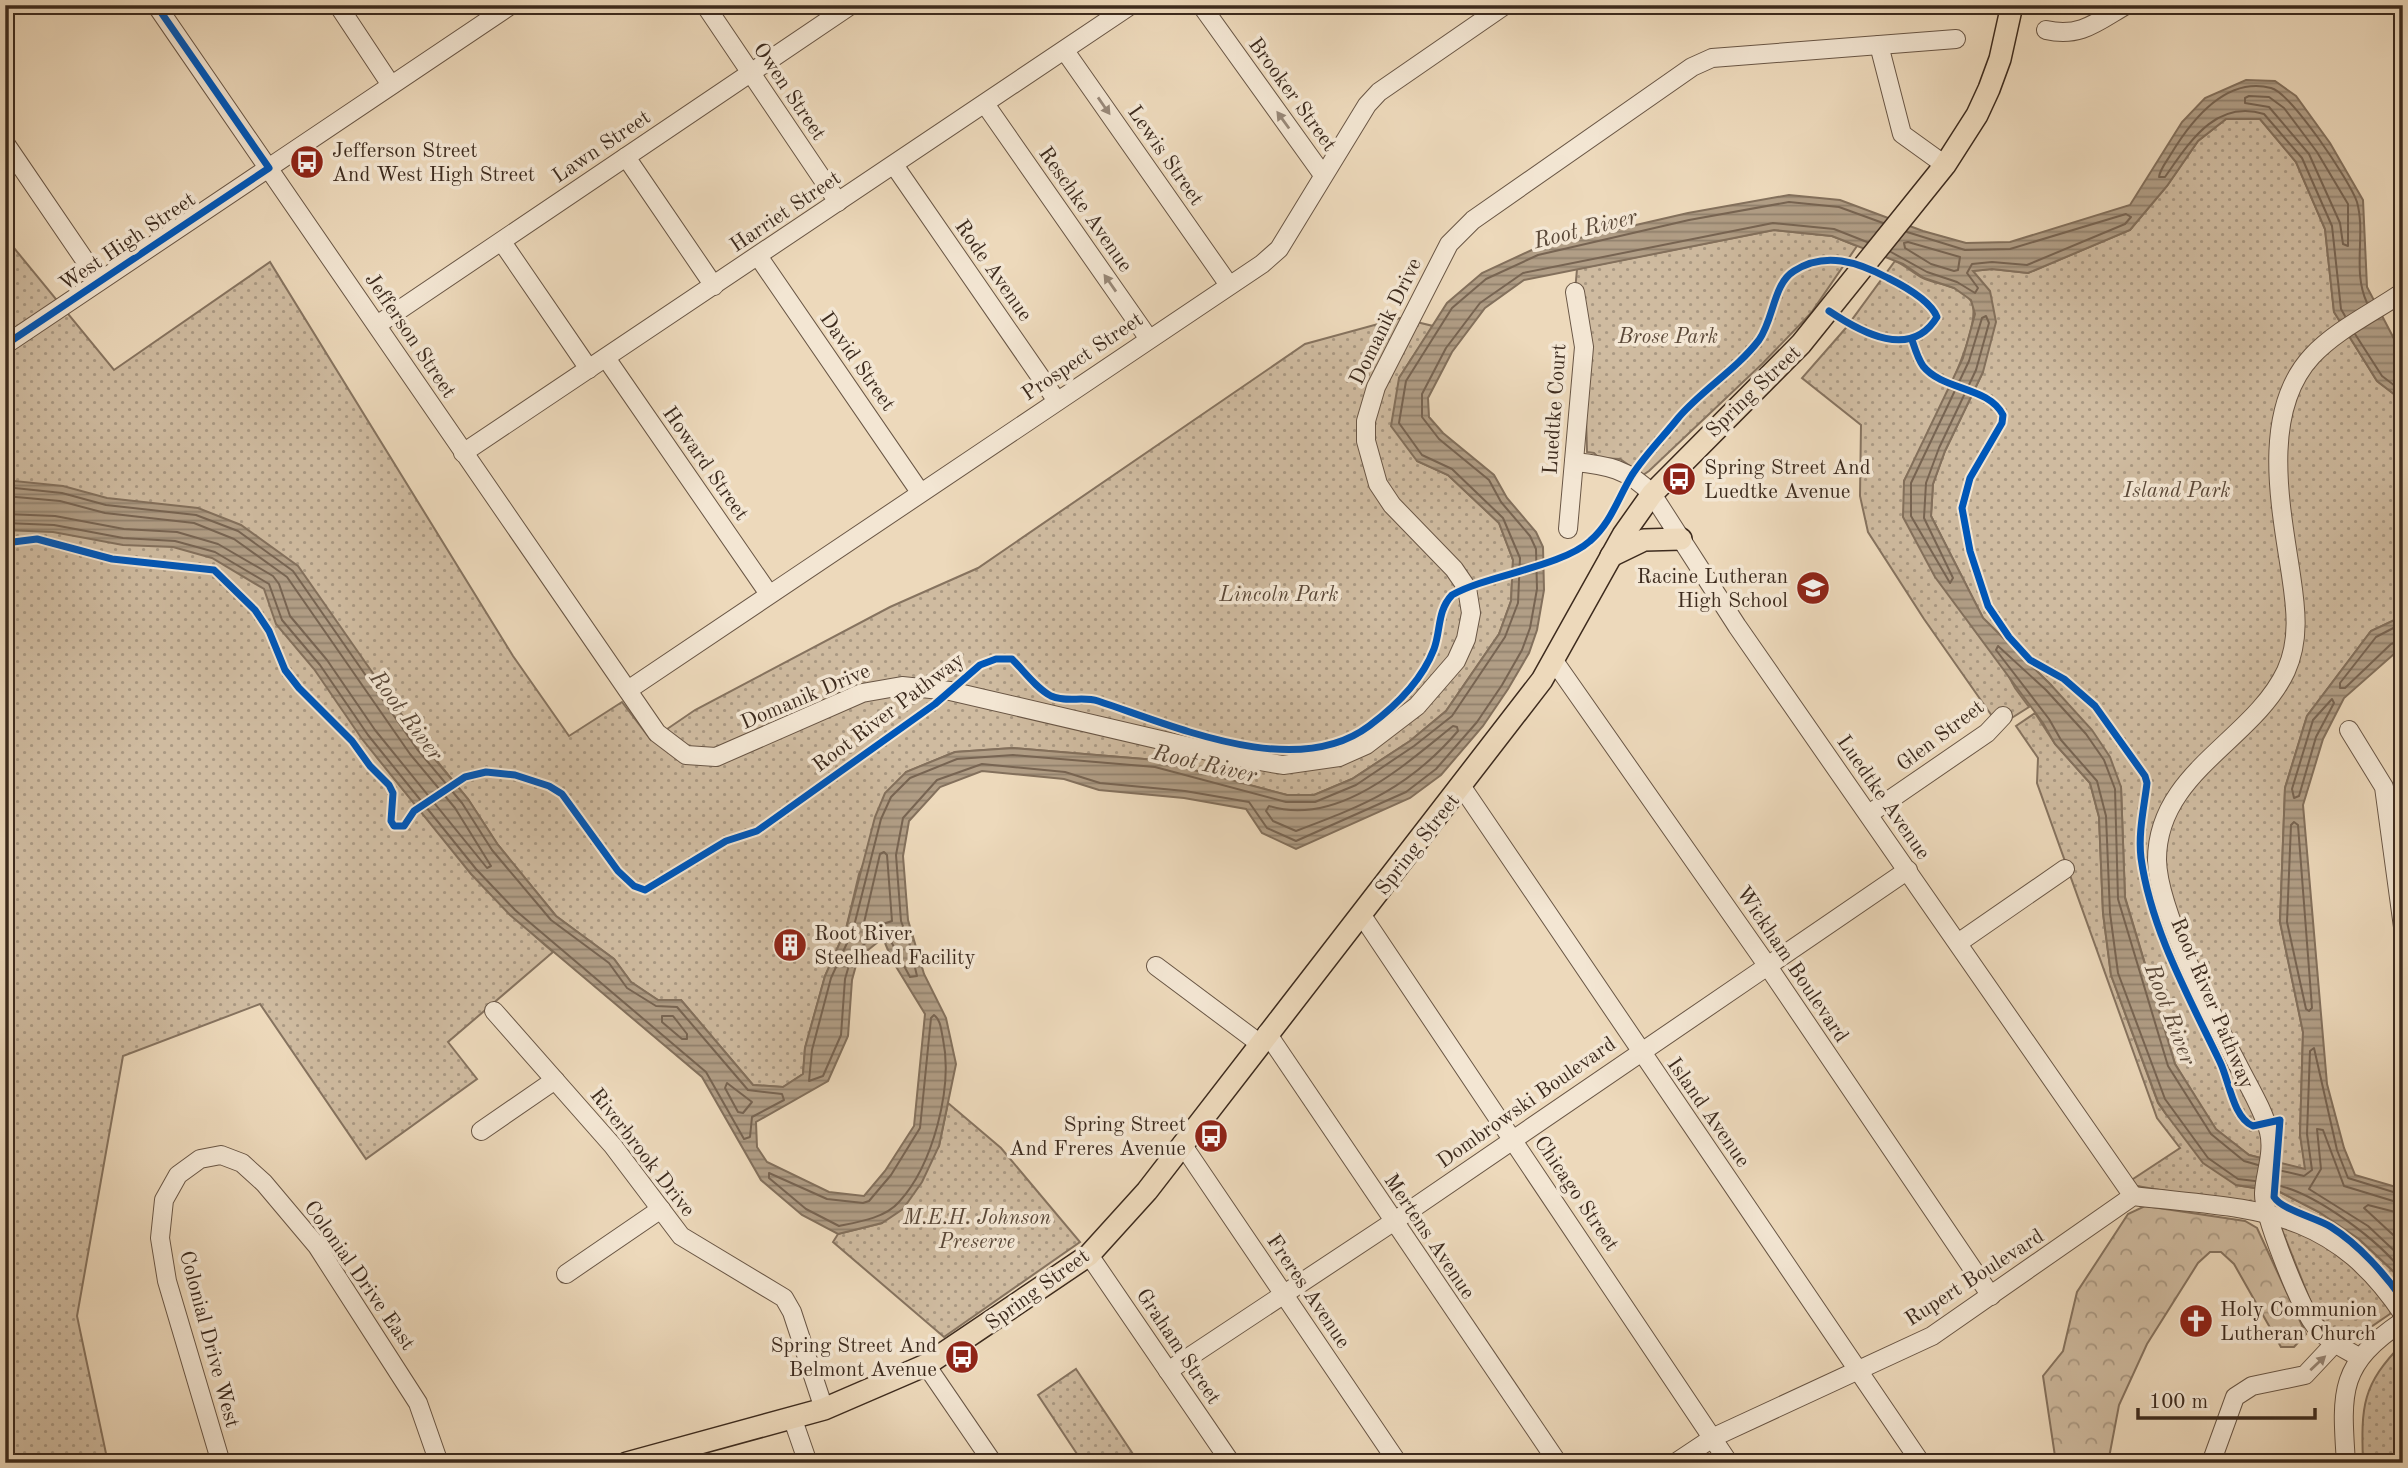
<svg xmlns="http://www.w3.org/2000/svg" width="2408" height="1468" viewBox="0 0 2408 1468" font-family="'Old Standard TT',serif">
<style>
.forest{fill:url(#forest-crowns);stroke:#86735f;stroke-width:2}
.park{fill:url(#park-dots);stroke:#86735f;stroke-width:2}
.water{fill:url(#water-rules);stroke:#83705c;stroke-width:2;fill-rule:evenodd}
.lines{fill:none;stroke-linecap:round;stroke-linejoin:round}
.shore{stroke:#776452;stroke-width:2}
.minor-casing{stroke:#695645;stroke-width:20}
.major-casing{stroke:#3d2b1e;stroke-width:24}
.minor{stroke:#f3e6d3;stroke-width:18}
.major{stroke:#edd9bb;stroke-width:21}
.cycleway-casing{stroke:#f3e6d3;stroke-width:11}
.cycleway{stroke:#0057b8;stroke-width:7}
.oneway{fill:#988878}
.labels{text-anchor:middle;stroke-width:7;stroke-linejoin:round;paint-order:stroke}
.street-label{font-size:21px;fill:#3d2b1e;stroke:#f3e6d3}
.poi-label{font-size:21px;fill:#3d2b1e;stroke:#f3e6d3;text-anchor:start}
.park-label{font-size:21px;font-style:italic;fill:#5a4838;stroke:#f3e6d3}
.water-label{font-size:23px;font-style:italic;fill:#5a4838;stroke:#f3e6d3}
</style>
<defs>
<pattern id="forest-crowns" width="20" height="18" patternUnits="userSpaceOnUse" patternTransform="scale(1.75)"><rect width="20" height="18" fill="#cfbba0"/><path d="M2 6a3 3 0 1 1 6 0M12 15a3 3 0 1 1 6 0" fill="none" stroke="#a99882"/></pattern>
<pattern id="park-dots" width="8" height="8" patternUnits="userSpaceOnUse" patternTransform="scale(1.75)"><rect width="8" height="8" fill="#cfbba0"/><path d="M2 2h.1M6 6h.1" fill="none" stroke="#a99882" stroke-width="1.8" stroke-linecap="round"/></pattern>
<pattern id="water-rules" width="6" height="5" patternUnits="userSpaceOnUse" patternTransform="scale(1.75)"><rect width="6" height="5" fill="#b19e86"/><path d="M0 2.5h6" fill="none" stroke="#91816d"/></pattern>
</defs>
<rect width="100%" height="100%" fill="#edd9bb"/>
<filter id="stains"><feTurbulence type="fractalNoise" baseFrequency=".00286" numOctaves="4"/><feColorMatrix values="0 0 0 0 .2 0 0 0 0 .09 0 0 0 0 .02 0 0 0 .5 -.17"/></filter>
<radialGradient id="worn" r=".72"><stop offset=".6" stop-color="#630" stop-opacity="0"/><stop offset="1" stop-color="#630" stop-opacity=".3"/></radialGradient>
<path class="forest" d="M2145 1206 2245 1221 2257 1228 2306 1334 2294 1347H2281L2234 1264 2221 1252H2210L2198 1263 2147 1344 2119 1405 2108 1463H2056L2043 1376 2063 1351 2077 1292 2128 1214Z"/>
<g class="park">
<path d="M2226 119H2260L2296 162 2325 229 2334 312 2377 381 2403 401V616L2371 631 2307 716 2285 788 2280 922 2303 1032 2300 1135 2306 1170 2249 1155 2215 1129 2175 1064 2125 897 2121 787 2051 685 1983 618 1931 516 1933 484 1945 451 1983 372 1972 271 1992 269 2028 273 2130 230 2167 186 2198 141Z"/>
<path d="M1774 230 1832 236 1857 246 1811 313 1762 364 1649 471 1643 475 1620 459 1599 458 1594 453 1587 452 1584 347 1575 292 1577 269Z"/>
<path d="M5 237 114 370 270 262 513 656 569 736 622 702 651 740 695 710 890 607 978 568 1305 344 1400 318 1433 326 1399 378 1417 461 1448 475 1499 523 1513 560 1511 601 1499 634 1446 711 1410 741 1352 779 1314 795H1287L1156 760 1013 748 955 752 906 772 859 874 846 929 825 976 805 1048 803 1074 783 1087 753 1085 681 1000H658L631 982 614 959 556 916 498 845 468 799 411 729 376 756C432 825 485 894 553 952L448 1042 477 1079 366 1159 260 1004 123 1056 77 1316 108 1463H5Z"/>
<path d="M1895 261C1905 265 1913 273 1923 278 1938 285 1961 285 1971 301 1987 326 1919 452 1904 481L2015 688 2029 707 1999 726 1924 619 1868 532 1860 496 1861 425 1802 378 1845 329Z"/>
<path d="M2035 713 2055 744 2090 783 2099 817 2103 913 2111 975 2158 1103 2166 1114 2236 1185 2280 1192 2319 1212 2359 1239 2393 1271 2403 1286V1305L2365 1331 2343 1335 2330 1330 2312 1305 2274 1210 2137 1186 2130 1181 2180 1148 2157 1118 2037 783 2038 758 2016 726Z"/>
<path d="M948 1103 1001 1148 1080 1242 944 1337 833 1242 838 1234 882 1223 939 1146Z"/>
<path d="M2403 1343V1463H2363C2361 1405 2362 1385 2403 1343Z"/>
<path d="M1076 1369 1139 1463H1083L1038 1395Z"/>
</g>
<path class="water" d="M2246 80 2275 81 2296 96 2330 143 2363 200 2367 287 2403 356V401L2377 381 2334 312 2325 229 2296 162 2260 119H2226L2198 141 2167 186 2130 230 2028 273 1992 269 1973 271 1990 291 1996 322 1983 372 1945 451 1933 484 1931 516 1983 618 2051 685 2092 730 2110 757 2121 787 2125 898 2175 1064 2216 1129 2249 1155 2305 1169 2300 1135 2303 1032 2280 922 2285 788 2307 716 2371 631 2403 616V646L2344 698 2323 739 2303 805 2327 1084 2344 1148 2355 1175 2403 1189V1286L2393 1271 2359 1239 2319 1212 2280 1192 2236 1185 2203 1163 2166 1114 2158 1102 2111 975 2103 913 2099 817 2090 783 2055 744 2043 723 1935 577 1903 517 1904 481 1963 358 1975 314 1971 300 1954 288 1924 278 1903 264 1832 236 1774 230 1524 280 1485 308 1452 352 1428 398 1429 417 1443 433 1494 475 1507 498 1536 532 1543 547 1544 590 1537 630 1529 653 1508 689 1483 726 1441 775 1410 798 1296 849 1262 833 1246 809 1184 798 1099 790 1064 779 982 771 940 787 909 821 903 856 908 920 924 974 946 1018 956 1064 939 1146 922 1182 903 1209 882 1223 838 1234 802 1215 761 1180 702 1077 510 915 471 874 362 739 314 669 276 624 264 589 212 558 173 547 123 545 53 532 5 530V480L63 486 107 498 198 508 241 525 298 566 423 745 468 799 498 845 556 916 614 959 631 982 658 1000H681L753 1085 783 1087 803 1074 805 1048 825 976 846 929 875 817 885 793 906 772 955 752 1013 748 1156 760 1287 795H1314L1352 779 1410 741 1446 711 1499 634 1511 601 1513 560 1499 523 1448 475 1417 461 1391 426 1399 378 1447 303 1482 273 1536 248 1688 213 1789 195 1840 200 1923 231 1966 243 2010 242 2130 205 2182 122 2205 98ZM883 938 892 960 925 1014 914 1126 885 1171 864 1196 829 1192 767 1162 757 1147 756 1122 828 1081 848 1036 852 980 858 958Z"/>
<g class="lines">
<g class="shore">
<path d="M2249 96 2269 97 2284 108 2317 152 2348 204V246L2343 244 2340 223 2309 154 2269 107 2245 103V98Z"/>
<path d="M1867 242 1834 229 1773 223 1523 273 1480 303 1446 348 1422 394V417L1439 439 1489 480 1501 502 1530 536 1536 549 1537 589 1530 628 1522 650 1502 685 1477 722 1436 769 1406 792 1296 841 1267 828 1249 802 1185 791 1100 783 1065 772 982 764 937 780 903 818 896 855 901 921 909 942 917 976 910 977 886 932 877 933 852 955 845 979 841 1035 823 1076 809 1081 812 1050 831 978 853 930 881 819 891 797 910 778 957 759 1013 755 1155 767 1286 802H1315L1356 785 1414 746 1452 716 1505 637 1518 603 1520 558 1503 518 1452 469 1422 455 1399 423 1406 381 1452 308 1486 279 1538 255 1689 220 1789 202 1839 207 1883 223"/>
<path d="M1908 242 1960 257 1958 270 1954 271 1931 264 1905 248 1904 243Z"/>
<path d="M1891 252 1927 272 1957 282 1975 293 1978 288 1967 273 1972 264 1992 262 2027 265 2125 224 2131 217 2126 214 2010 249 1965 250 1907 232"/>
<path d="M1986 316 1989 323 1976 370 1939 448 1926 483 1924 518 1953 578 1950 583 1911 516V483L1969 361 1982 318Z"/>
<path d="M2345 316 2341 309 2332 226 2302 158 2264 114C2215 99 2189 143 2165 177H2159C2160 169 2167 161 2171 154 2191 121 2225 76 2271 88 2291 93 2350 181 2357 202 2366 235 2352 271 2367 303"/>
<path d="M2355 334 2382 376 2403 392"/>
<path d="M5 487 62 493 106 505 196 515 238 531 293 571 417 749 462 803 492 850 551 920 609 963 627 988 656 1006 677 1007 748 1090 782 1094 784 1100 752 1117 750 1137 744 1139 706 1072 515 910 476 869 368 735 320 665 282 620 269 584 215 552 175 541 123 538 54 525 5 523"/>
<path d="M5 496 60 501 105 513 194 523 234 539 287 577 410 754 455 808 491 866 487 868 483 863 375 730 327 660 290 616 279 584 273 576 218 544 177 532 124 529 55 516 5 514"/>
<path d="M2403 623 2376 637 2340 683V688H2345L2391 644 2403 640"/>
<path d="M2332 699 2334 703 2316 737 2299 796 2294 798 2292 789 2313 720Z"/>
<path d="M1453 726 1457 727 1458 731C1409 788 1365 805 1296 831L1273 821 1266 811 1269 806C1338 827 1403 766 1453 726Z"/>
<path d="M2294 822 2298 825 2312 1008 2309 1011 2306 1009 2287 922 2291 825Z"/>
<path d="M884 852 887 855 892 921 865 930 863 927 880 854Z"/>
<path d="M934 1015C941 1020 941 1030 943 1039 953 1088 933 1165 899 1202 885 1218 859 1222 839 1226L806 1209 769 1178V1173L827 1199 863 1203 869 1201 891 1175 920 1128 931 1018Z"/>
<path d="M662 1016H673L687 1034V1039H682L662 1022Z"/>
<path d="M727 1083 752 1102 743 1113 738 1112 725 1088Z"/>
<path d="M2278 1170 2304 1176 2312 1170 2307 1134 2310 1051 2314 1048 2337 1150 2348 1178 2403 1195"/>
<path d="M2255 1181 2238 1179 2208 1158 2165 1099 2118 973 2110 913 2106 816 2097 781 2061 740 2049 719 1996 650 1998 646 2046 690 2086 734 2104 760 2115 789 2118 899 2168 1066 2211 1134 2244 1161 2258 1165"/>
<path d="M2275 1185C2313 1191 2382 1242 2403 1273"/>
<path d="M2403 1204 2344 1186 2323 1130 2317 1129 2321 1169 2309 1189 2368 1226 2403 1259"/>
<path d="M2403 1214 2368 1205 2364 1208 2403 1244"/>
</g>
<g class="minor-casing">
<g id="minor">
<path d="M156 5 657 733 686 755 716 757 862 693 902 686 950 691 1225 755 1283 765 1339 757 1366 745 1417 706 1456 661 1466 639 1471 613 1467 588 1454 569 1392 505 1378 484 1366 441V421L1376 387 1449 244 1473 220 1692 67 1712 58 1956 39"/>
<path d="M338 5 391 85"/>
<path d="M705 5 838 202"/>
<path d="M1201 5 1323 175"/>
<path d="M2046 30C2080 38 2097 22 2126 5"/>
<path d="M1879 45 1902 134 1945 165"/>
<path d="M1065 51 1229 285"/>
<path d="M985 104 1149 339"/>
<path d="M5 143 99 281"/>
<path d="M626 157 714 286"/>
<path d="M894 165 1057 401"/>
<path d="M502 242 589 369"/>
<path d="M758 256 920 492"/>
<path d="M377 325 851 5"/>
<path d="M5 345 511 5"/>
<path d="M606 358 769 594"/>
<path d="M463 453 1131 5"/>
<path d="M1574 462C1607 465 1628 469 1652 494L1737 626 2133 1196"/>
<path d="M1568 529 1584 347 1575 292"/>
<path d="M1554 661 1767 965 1991 1296"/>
<path d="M628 690 1262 264 1279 249 1367 105 1379 92 1505 5"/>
<path d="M2349 730 2384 787 2403 927"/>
<path d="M1462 787 1921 1463"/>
<path d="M1869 814 1987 733 2003 716"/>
<path d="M1361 914 1729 1463"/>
<path d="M1958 943 2065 869"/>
<path d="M1156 966 1259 1043"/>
<path d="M494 1011 613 1146 681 1236 784 1298 792 1312 824 1409"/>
<path d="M1267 1033 1558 1463"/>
<path d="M481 1131 555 1080"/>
<path d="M1182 1144 1398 1463"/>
<path d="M1089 1255 1231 1463"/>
<path d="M566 1274 661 1209"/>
<path d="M2359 1357C2341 1347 2322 1338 2311 1320 2298 1300 2263 1215 2264 1193 2265 1173 2274 1153 2269 1132 2263 1109 2249 1087 2238 1065 2213 1017 2158 911 2157 860 2157 772 2253 741 2286 671 2300 640 2296 608 2291 575 2281 508 2260 412 2312 356 2336 330 2374 312 2403 292"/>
<path d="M926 1365 993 1463"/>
<path d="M1168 1371 1393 1222 1908 870"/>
<path d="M792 1417 808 1463"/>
<path d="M221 1463 167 1281 160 1238 164 1200 178 1175 200 1159 221 1155 242 1163 264 1183 317 1246 418 1403 439 1463"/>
<path d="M1675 1463 1714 1437 1932 1336 2133 1196C2252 1210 2329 1204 2403 1314"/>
<path d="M2211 1463 2235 1397 2252 1386 2305 1375 2335 1343"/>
<path d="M2346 1463C2341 1390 2339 1364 2403 1321"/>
</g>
</g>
<g class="major-casing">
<g id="major">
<path d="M1611 556 1644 540 1681 539"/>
<path d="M627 1463 824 1409 926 1365 1089 1255 1147 1191 1542 680 1623 535 1652 494 1801 344 1945 165 1977 115 1989 89 2000 59 2012 5"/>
</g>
</g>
<use href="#minor" class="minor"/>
<use href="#major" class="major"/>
<g class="cycleway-casing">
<g id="cycleway">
<path d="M1912 340C1915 349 1918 359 1923 366 1943 391 1988 386 2003 415L2002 423 1970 478 1962 508 1970 551 1988 606 2009 637 2030 660 2064 679 2095 706 2145 776 2147 783C2144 808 2138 833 2141 858 2151 930 2189 997 2220 1062 2229 1080 2233 1118 2253 1126L2280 1120 2274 1197C2282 1210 2317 1218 2331 1227 2358 1244 2385 1274 2403 1300"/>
<path d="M5 345 269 168 156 5"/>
<path d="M5 543 37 539 112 559 214 570 255 610 269 631 285 670 299 688 352 741 370 766 389 785 393 793 391 821 394 826H404L414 811 465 777 486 772 515 775 549 786 562 794 618 871 634 886 645 890 726 841 757 831 935 704 980 665 996 659H1012C1024 671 1036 688 1051 696 1066 703 1083 696 1098 701 1174 726 1296 781 1369 726 1396 706 1422 680 1434 649 1441 630 1437 611 1452 595 1487 575 1561 567 1590 541 1611 523 1618 498 1632 475 1645 455 1664 436 1679 417 1703 389 1736 370 1759 340 1774 319 1773 284 1794 271 1825 251 1858 262 1888 278 1904 286 1930 300 1937 317 1911 360 1862 333 1829 311"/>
</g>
</g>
<use href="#cycleway" class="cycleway"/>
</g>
<defs><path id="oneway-solid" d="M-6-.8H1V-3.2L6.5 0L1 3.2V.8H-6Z" transform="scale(1.75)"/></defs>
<g class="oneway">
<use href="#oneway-solid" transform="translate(1104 106) rotate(55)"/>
<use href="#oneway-solid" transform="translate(1283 120) rotate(-126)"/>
<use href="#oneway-solid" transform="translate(1110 283) rotate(-125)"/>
<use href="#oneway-solid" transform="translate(2318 1363) rotate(-43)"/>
</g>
<defs>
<g id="bus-disc" transform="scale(1.75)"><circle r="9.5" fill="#8f2418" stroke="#f3e6d3"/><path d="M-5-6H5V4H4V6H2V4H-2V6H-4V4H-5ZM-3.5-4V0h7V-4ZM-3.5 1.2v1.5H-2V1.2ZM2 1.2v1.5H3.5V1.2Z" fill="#fff"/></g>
<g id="school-disc" transform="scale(1.75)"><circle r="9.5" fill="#8f2418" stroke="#f3e6d3"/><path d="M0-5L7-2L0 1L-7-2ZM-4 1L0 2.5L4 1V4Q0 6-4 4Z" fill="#fff"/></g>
<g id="building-disc" transform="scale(1.75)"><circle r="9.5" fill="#8f2418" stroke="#f3e6d3"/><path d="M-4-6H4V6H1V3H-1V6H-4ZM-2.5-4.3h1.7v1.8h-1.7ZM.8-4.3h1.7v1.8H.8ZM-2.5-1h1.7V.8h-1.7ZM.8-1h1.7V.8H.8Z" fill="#fff"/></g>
<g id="church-disc" transform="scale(1.75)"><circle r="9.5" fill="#8f2418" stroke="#f3e6d3"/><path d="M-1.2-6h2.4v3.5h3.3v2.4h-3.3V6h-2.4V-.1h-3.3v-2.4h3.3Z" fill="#fff"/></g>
</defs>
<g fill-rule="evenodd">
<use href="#bus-disc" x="307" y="162"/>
<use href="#bus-disc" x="1679" y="479"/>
<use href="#school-disc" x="1813" y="588"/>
<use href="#building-disc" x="790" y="945"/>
<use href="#bus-disc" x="1211" y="1136"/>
<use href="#church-disc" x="2196" y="1321"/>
<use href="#bus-disc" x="962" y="1357"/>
</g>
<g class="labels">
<g class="street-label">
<text transform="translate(790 91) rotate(56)" y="7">Owen Street</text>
<text transform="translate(1293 94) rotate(54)" y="7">Brooker Street</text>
<text transform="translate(601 146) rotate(-34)" y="7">Lawn Street</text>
<text transform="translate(1166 155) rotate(55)" y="7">Lewis Street</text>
<text transform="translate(1086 209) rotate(55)" y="7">Reschke Avenue</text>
<text transform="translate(785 211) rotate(-34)" y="7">Harriet Street</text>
<text transform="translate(127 241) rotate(-34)" y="7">West High Street</text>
<text transform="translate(994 270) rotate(55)" y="7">Rode Avenue</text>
<text transform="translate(1385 321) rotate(-64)" y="7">Domanik Drive</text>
<text transform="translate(411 335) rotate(56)" y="7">Jefferson Street</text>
<text transform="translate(1082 356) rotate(-34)" y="7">Prospect Street</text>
<text transform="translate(858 361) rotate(55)" y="7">David Street</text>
<text transform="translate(1753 391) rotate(-44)" y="7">Spring Street</text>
<text transform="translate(1554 409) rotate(-86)" y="7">Luedtke Court</text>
<text transform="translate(706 463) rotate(55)" y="7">Howard Street</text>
<text transform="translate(805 696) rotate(-23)" y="7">Domanik Drive</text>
<text transform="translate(888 712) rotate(-37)" y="7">Root River Pathway</text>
<text transform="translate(1940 735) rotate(-37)" y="7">Glen Street</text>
<text transform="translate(1884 797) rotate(55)" y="7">Luedtke Avenue</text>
<text transform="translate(1417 844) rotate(-52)" y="7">Spring Street</text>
<text transform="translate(1793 964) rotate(56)" y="7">Wickham Boulevard</text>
<text transform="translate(2213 1003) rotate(67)" y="7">Root River Pathway</text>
<text transform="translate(1526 1102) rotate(-35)" y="7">Dombrowski Boulevard</text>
<text transform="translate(1709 1112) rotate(55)" y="7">Island Avenue</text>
<text transform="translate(643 1152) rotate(52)" y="7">Riverbrook Drive</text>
<text transform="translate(1577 1193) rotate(56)" y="7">Chicago Street</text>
<text transform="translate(1430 1236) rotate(56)" y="7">Mertens Avenue</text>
<text transform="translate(360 1275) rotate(55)" y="7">Colonial Drive East</text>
<text transform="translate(1974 1277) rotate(-33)" y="7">Rupert Boulevard</text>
<text transform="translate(1037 1289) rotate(-36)" y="7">Spring Street</text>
<text transform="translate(1309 1291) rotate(56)" y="7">Freres Avenue</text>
<text transform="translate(210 1339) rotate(75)" y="7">Colonial Drive West</text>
<text transform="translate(1179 1346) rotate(56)" y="7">Graham Street</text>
</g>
<g class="poi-label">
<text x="332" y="157">Jefferson Street<tspan x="332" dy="24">And West High Street</tspan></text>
<text x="1704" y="474">Spring Street And<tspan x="1704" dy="24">Luedtke Avenue</tspan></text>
<text x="1788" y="583" text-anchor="end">Racine Lutheran<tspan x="1788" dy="24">High School</tspan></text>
<text x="814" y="940">Root River<tspan x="814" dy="24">Steelhead Facility</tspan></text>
<text x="1186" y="1131" text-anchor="end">Spring Street<tspan x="1186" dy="24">And Freres Avenue</tspan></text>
<text x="2220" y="1316">Holy Communion<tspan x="2220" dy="24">Lutheran Church</tspan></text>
<text x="937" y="1352" text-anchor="end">Spring Street And<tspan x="937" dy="24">Belmont Avenue</tspan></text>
</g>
<g class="park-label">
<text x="1668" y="343">Brose Park</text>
<text x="2177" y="497">Island Park</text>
<text x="1279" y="601">Lincoln Park</text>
<text x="977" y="1224">M.E.H. Johnson<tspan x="977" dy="24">Preserve</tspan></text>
</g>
<g class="water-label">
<text transform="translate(1585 228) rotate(-14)" y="8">Root River</text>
<text transform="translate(407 715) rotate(53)" y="8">Root River</text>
<text transform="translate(1205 763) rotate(13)" y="8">Root River</text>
<text transform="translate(2171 1014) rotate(69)" y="8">Root River</text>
</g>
</g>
<rect width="2408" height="1468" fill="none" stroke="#edd9bb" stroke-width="28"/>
<rect x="7" y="7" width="2394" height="1454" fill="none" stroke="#3d2b1e" stroke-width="3.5"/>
<rect x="14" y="14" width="2380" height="1440" fill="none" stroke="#3d2b1e" stroke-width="2"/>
<path d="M2138 1408v10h177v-10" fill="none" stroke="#3d2b1e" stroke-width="3.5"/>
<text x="2149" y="1408" font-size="21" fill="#3d2b1e" stroke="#f3e6d3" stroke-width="5" paint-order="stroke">100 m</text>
<rect width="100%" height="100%" filter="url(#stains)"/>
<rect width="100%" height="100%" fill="url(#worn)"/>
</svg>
